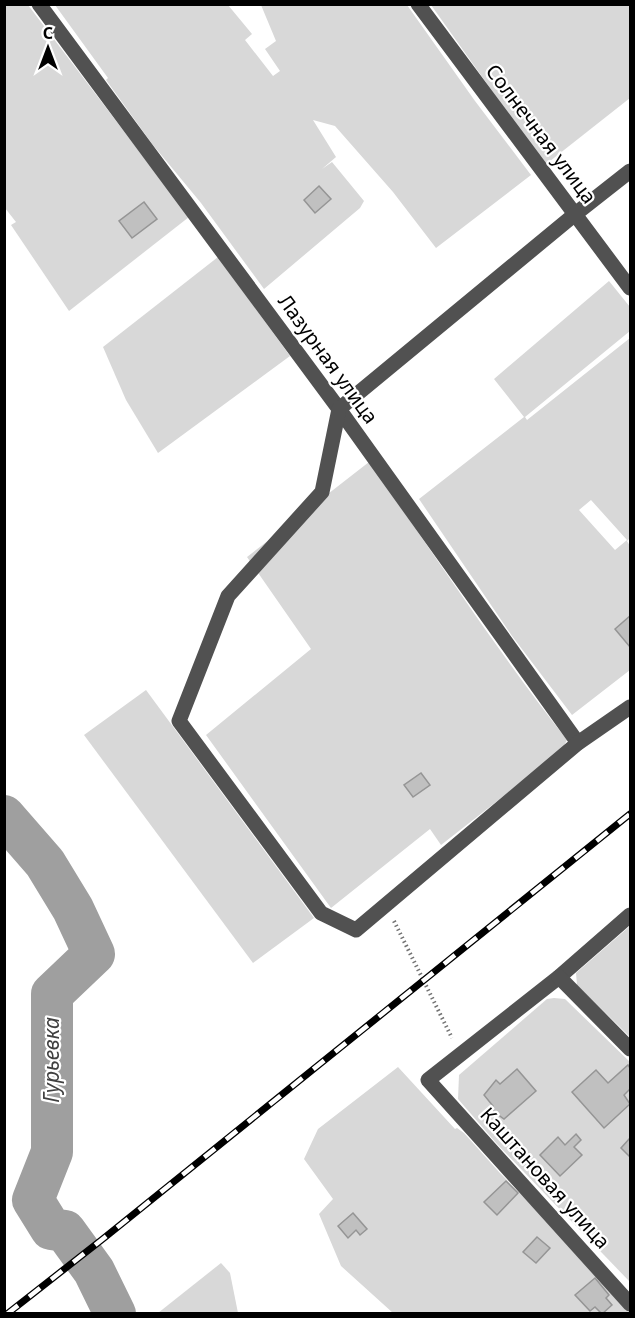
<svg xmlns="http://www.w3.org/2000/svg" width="635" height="1318" viewBox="0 0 635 1318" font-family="'Noto Sans',sans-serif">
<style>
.green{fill:#d8d8d8;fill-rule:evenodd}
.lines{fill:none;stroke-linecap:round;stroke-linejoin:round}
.river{stroke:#9f9f9f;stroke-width:42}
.building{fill:#c0c0c0;stroke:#959595;stroke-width:1.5}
.path{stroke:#737373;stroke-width:4;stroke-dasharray:1.5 3;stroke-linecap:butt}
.minor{stroke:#515151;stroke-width:15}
.rail-casing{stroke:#000;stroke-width:7}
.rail{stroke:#fff;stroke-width:4.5;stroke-dasharray:14;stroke-linecap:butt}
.labels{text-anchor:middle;stroke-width:4.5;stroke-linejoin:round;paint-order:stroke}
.street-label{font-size:20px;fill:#000;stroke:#fff}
.water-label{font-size:21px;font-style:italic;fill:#404040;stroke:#fff}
</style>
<rect width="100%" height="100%" fill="#fff"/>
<g class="green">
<path d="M5 5H28L189 217 69 311 11 225 16 222 5 208Z"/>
<path d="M55 5H228L252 34 245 40 273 76 280 71 265 49 276 41 261 5H407L475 101 531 175 436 248 393 192 335 126 313 120 336 157 322 169 332 162 364 201 360 208 264 289 201 203 153 145 106 80 108 78Z"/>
<path d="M431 5H630V98L545 165Z"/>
<path d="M218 257 290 356 158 453 126 400 103 347Z"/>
<path d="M609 281 630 307V331L525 417 527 420 630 338V538L627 541 630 546V670L572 715 512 636 419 499 524 417 494 379ZM591 500 627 540 615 550 579 510Z"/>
<path d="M369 462C435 555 497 651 567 740L561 751 441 845 430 829 331 908 206 735 311 649 247 557Z"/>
<path d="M146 690 314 918 253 963 84 735Z"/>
<path d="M630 926V925V1037L577 985 576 973Z"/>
<path d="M554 998 565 999 630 1062V1282L497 1144 458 1099 459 1075 547 999Z"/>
<path d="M398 1067 455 1129 457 1128 464 1133 499 1172 630 1306V1313H393L341 1266 319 1214 333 1199 304 1159 318 1129Z"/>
<path d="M221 1263 230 1273 238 1313H158Z"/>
</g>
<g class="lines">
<path class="river" d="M4 816 45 863 73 909 94 954 52 994V1152L33 1200 51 1229 65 1231 94 1271 115 1314"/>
</g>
<g class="building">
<path d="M319 186 331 199 315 213 304 200Z"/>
<path d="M144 202 157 219 132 238 119 221Z"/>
<path d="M630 616V647L615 629Z"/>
<path d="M421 773 430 785 413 797 404 785Z"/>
<path d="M628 1065 630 1068V1089L624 1095 630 1104 604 1128 572 1092 596 1070 608 1083Z"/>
<path d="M517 1069 536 1091 504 1119 493 1111V1106L484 1095 496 1080 500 1084Z"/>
<path d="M576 1134 581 1140 574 1147 582 1155 560 1176 540 1155 558 1137 565 1145Z"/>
<path d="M630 1138V1157L621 1148Z"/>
<path d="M506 1181 518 1193 497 1215 484 1202Z"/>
<path d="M353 1213 367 1229 360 1235 356 1230 348 1238 338 1226Z"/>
<path d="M537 1237 550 1248 536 1263 523 1252Z"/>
<path d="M595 1278 609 1295 606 1298 612 1305 602 1314 595 1307 590 1311 575 1295Z"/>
</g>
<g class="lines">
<path class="path" d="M394 921 452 1038"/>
<g class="minor">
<path d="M39 4 339 409 578 743"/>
<path d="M418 4 630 288"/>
<path d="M630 171 574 215 339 409 322 492 228 596 179 721 321 913 356 930 578 743 630 707"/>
<path d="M630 915 559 977 428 1080 630 1304"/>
<path d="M559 977 630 1049"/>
</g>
<g class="rail-casing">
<path id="rail" d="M7 1314 104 1238 630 814"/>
</g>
<use href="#rail" class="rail"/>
</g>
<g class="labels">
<g class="street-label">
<text transform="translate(541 134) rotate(53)" y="7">Солнечная улица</text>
<text transform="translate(328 359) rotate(54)" y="7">Лазурная улица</text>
<text transform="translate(545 1178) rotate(48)" y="7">Каштановая улица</text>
</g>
<g class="water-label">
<text transform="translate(52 1060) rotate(-90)" y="7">Гурьевка</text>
</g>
</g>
<rect width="635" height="1318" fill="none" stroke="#000000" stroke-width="12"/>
<g transform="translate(48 48)" stroke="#ffffff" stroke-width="4.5" paint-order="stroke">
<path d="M0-4.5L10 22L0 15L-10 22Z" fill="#000000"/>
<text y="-9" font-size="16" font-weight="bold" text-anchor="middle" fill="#000000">С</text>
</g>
</svg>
